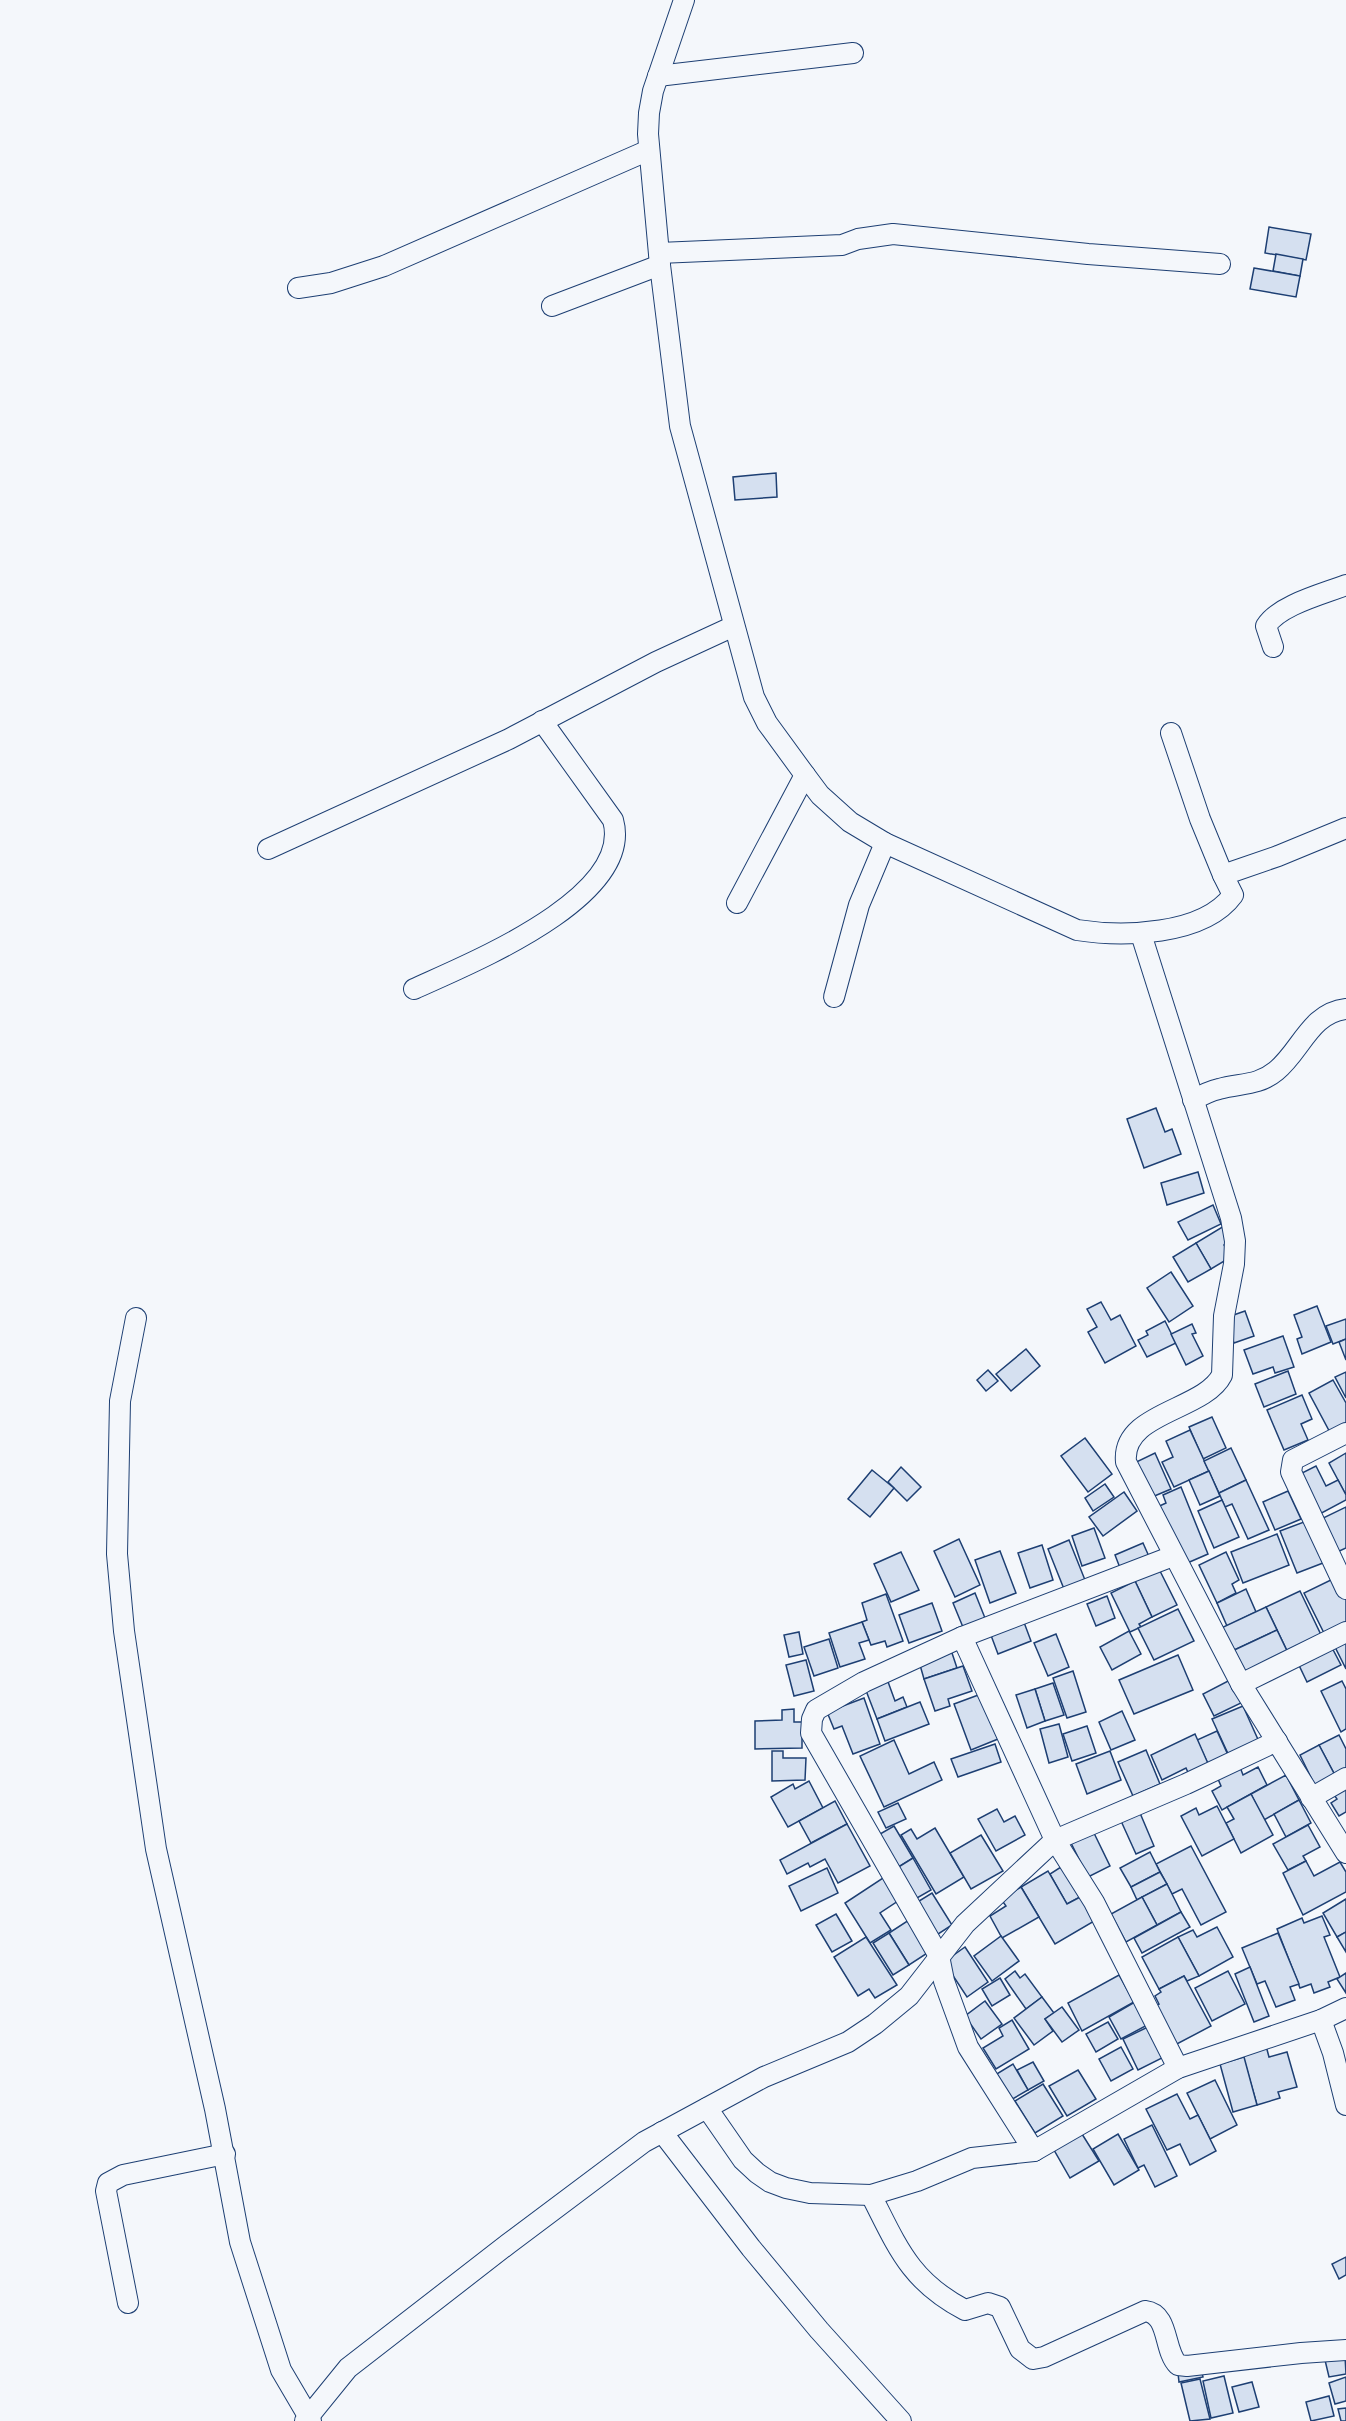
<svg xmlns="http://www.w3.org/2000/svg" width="1346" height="2421" viewBox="0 0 1346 2421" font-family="Roboto,sans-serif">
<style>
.building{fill:#d5e0f0;stroke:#1d3f73;stroke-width:1.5}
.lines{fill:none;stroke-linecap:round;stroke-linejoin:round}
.minor-casing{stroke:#1d3f73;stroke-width:22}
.minor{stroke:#f4f7fb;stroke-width:20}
</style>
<rect width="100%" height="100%" fill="#f4f7fb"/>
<g class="building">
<path d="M1269 227 1311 234 1306 260 1265 253Z"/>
<path d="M1276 254 1303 259 1300 276 1273 271Z"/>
<path d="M1254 268 1300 276 1296 297 1250 289Z"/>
<path d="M776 473 777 497 735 500 733 477Z"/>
<path d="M1156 1108 1165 1132 1172 1129 1181 1154 1144 1168 1127 1119Z"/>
<path d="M1198 1172 1204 1193 1167 1205 1161 1183Z"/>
<path d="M1213 1205 1221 1224 1188 1240 1178 1222Z"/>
<path d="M1224 1226 1232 1240 1224 1245 1231 1257 1211 1269 1196 1243Z"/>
<path d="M1196 1243 1211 1269 1188 1282 1173 1257Z"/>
<path d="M1171 1272 1193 1306 1169 1322 1147 1288Z"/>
<path d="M1101 1302 1111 1320 1120 1315 1136 1346 1105 1363 1088 1332 1097 1327 1087 1309Z"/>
<path d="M1317 1306 1331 1342 1302 1354 1297 1339 1302 1337 1294 1315Z"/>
<path d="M1245 1311 1254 1336 1234 1343 1225 1318Z"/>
<path d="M1346 1319V1339L1333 1344 1326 1326Z"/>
<path d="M1165 1321 1176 1343 1147 1357 1138 1340 1148 1335 1146 1331Z"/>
<path d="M1192 1324 1196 1333 1192 1334 1203 1356 1186 1365 1171 1334Z"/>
<path d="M1283 1336 1294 1367 1275 1373 1273 1367 1253 1374 1244 1350Z"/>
<path d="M1346 1339V1360L1339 1342Z"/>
<path d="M1026 1349 1040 1366 1011 1391 996 1374Z"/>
<path d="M988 1370 998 1381 986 1391 977 1380Z"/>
<path d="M1288 1371 1296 1394 1264 1407 1255 1384Z"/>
<path d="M1346 1372V1398L1335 1377Z"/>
<path d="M1333 1380 1346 1403V1425L1333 1438 1309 1393Z"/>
<path d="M1302 1395 1312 1419 1301 1424 1308 1440 1284 1450 1267 1410Z"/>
<path d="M1212 1417 1226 1448 1203 1459 1189 1427Z"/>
<path d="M1190 1430 1209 1471 1174 1487 1162 1462 1173 1457 1166 1441Z"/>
<path d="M1085 1438 1112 1474 1088 1492 1061 1456Z"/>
<path d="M1231 1448 1246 1480 1219 1493 1204 1461Z"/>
<path d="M1155 1453 1171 1489 1145 1500 1130 1465Z"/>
<path d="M1346 1453V1495L1329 1463Z"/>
<path d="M1316 1466 1326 1486 1338 1480 1346 1495V1500L1316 1516 1296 1476Z"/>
<path d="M901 1467 921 1487 907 1501 888 1482Z"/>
<path d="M872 1470 894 1488 870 1517 848 1499Z"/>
<path d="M1209 1471 1220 1496 1200 1505 1189 1480Z"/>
<path d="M1246 1480 1269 1530 1248 1539 1232 1504 1225 1507 1219 1493Z"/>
<path d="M1105 1484 1114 1497 1093 1511 1085 1498Z"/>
<path d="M1181 1487 1208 1554 1185 1564 1155 1508 1166 1503 1163 1495Z"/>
<path d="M1288 1491 1301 1519 1275 1530 1263 1502Z"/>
<path d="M1124 1492 1137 1511 1103 1536 1089 1517Z"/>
<path d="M1222 1500 1239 1537 1214 1548 1198 1511Z"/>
<path d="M1346 1507V1548L1335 1553 1319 1520Z"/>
<path d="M1312 1519 1313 1537 1323 1563 1297 1573 1280 1531Z"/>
<path d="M1094 1528 1105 1558 1082 1566 1072 1536Z"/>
<path d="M1277 1534 1289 1565 1243 1583 1231 1552Z"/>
<path d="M959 1539 980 1585 955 1597 934 1551Z"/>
<path d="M1069 1540 1085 1580 1064 1589 1048 1549Z"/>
<path d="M1143 1543 1151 1561 1122 1573 1115 1555Z"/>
<path d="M1042 1545 1053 1580 1030 1588 1018 1553Z"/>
<path d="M1000 1551 1016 1593 990 1603 975 1560Z"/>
<path d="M901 1552 919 1590 891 1602 874 1564Z"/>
<path d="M1226 1552 1239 1580 1232 1584 1236 1593 1217 1603 1199 1565Z"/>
<path d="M1159 1569 1177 1605 1152 1617 1135 1581Z"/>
<path d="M1337 1577 1346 1594V1625L1325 1635 1304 1593Z"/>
<path d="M1135 1581 1152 1617 1139 1624 1141 1627 1130 1632 1111 1593Z"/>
<path d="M1246 1589 1256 1612 1227 1626 1217 1603Z"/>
<path d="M1300 1591 1323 1639 1289 1655 1266 1607Z"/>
<path d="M975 1593 987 1623 965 1632 953 1603Z"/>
<path d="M886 1594 903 1641 887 1647 885 1641 871 1645 862 1622 867 1620 862 1603Z"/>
<path d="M1107 1596 1115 1618 1096 1626 1087 1604Z"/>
<path d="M932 1603 942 1631 909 1643 899 1615Z"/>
<path d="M1266 1607 1277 1630 1230 1652 1219 1629Z"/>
<path d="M1178 1609 1194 1641 1154 1660 1138 1628Z"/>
<path d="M1022 1617 1031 1641 998 1654 989 1630Z"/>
<path d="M862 1622 869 1640 859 1643 865 1659 840 1667 829 1633Z"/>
<path d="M1277 1630 1289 1655 1242 1678 1230 1652Z"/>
<path d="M1129 1631 1141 1654 1112 1670 1100 1647Z"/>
<path d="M799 1632 803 1654 789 1657 784 1635Z"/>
<path d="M1056 1634 1069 1667 1048 1676 1034 1643Z"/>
<path d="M829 1639 838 1668 814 1676 804 1647Z"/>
<path d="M1346 1639V1669L1334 1645Z"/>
<path d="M1329 1642 1341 1665 1307 1682 1296 1659Z"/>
<path d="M950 1647 957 1668 924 1679 918 1658Z"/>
<path d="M1178 1655 1193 1690 1134 1714 1119 1680Z"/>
<path d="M806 1660 814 1691 794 1696 786 1665Z"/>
<path d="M963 1666 972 1691 948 1699 950 1706 935 1711 924 1679Z"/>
<path d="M1073 1671 1086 1712 1067 1718 1053 1678Z"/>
<path d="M887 1679 895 1701 903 1697 907 1707 877 1719 865 1688Z"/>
<path d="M1230 1680 1241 1703 1214 1716 1203 1694Z"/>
<path d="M1342 1681 1346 1689V1729L1341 1732 1321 1691Z"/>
<path d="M1053 1683 1064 1715 1045 1721 1035 1689Z"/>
<path d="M1035 1689 1045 1721 1027 1728 1016 1695Z"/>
<path d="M981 1694 998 1739 971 1750 954 1704Z"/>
<path d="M864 1698 880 1744 853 1754 842 1726 834 1729 827 1712Z"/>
<path d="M920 1702 929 1724 885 1741 877 1719Z"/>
<path d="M1243 1706 1260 1744 1230 1758 1212 1719Z"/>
<path d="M794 1709V1722H802V1748L755 1749V1721L782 1720V1710Z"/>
<path d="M1122 1711 1135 1740 1111 1750 1099 1722Z"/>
<path d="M1059 1724 1068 1757 1049 1763 1040 1729Z"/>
<path d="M1087 1726 1096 1753 1072 1761 1063 1734Z"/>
<path d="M1217 1731 1228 1755 1208 1764 1197 1740Z"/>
<path d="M1195 1734 1210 1768 1190 1777 1186 1768 1162 1780 1151 1755Z"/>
<path d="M1339 1735 1346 1749V1775L1337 1779 1319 1745Z"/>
<path d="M894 1740 909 1774 934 1762 942 1780 884 1807 860 1756Z"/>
<path d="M995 1744 1001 1762 958 1777 951 1759Z"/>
<path d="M1319 1745 1337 1779 1317 1790 1300 1755Z"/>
<path d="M1146 1750 1160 1784 1133 1796 1118 1762Z"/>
<path d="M772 1751H783V1758H806L805 1780 772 1781Z"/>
<path d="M1110 1751 1121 1780 1087 1794 1076 1764Z"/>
<path d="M1240 1767 1243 1775 1258 1767 1267 1785 1222 1810 1212 1791 1221 1786 1218 1779Z"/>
<path d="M1286 1775 1299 1800 1264 1820 1251 1794Z"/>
<path d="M809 1781 823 1808 788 1827 771 1797 793 1784 795 1789Z"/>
<path d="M1346 1783V1812L1339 1816 1331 1803 1337 1799 1332 1792Z"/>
<path d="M1251 1794 1273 1835 1241 1853 1226 1823 1234 1819 1227 1807Z"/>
<path d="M1299 1800 1311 1823 1286 1837 1274 1814Z"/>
<path d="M835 1801 847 1824 811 1843 799 1821Z"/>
<path d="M898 1803 906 1819 886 1828 878 1812Z"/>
<path d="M1217 1806 1234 1839 1202 1856 1181 1816 1196 1808 1199 1815Z"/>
<path d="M997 1809 1004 1822 1015 1816 1025 1835 996 1851 978 1819Z"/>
<path d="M1140 1813 1154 1846 1136 1854 1121 1821Z"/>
<path d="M847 1824 870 1866 838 1883 825 1859 810 1867 808 1863 787 1874 780 1860Z"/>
<path d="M1308 1825 1320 1847 1303 1856 1306 1861 1288 1870 1273 1844Z"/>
<path d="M894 1826 913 1858 892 1871 873 1838Z"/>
<path d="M935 1828 964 1877 936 1894 901 1835 911 1829 917 1839Z"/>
<path d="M1092 1829 1110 1866 1088 1877 1070 1841Z"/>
<path d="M981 1835 1003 1871 971 1889 950 1853Z"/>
<path d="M1191 1846 1226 1912 1201 1925 1182 1889 1172 1894 1156 1864Z"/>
<path d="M1150 1852 1160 1872 1131 1887 1120 1868Z"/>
<path d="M913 1858 931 1890 910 1902 892 1871Z"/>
<path d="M1306 1861 1314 1876 1340 1862 1346 1872V1892L1303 1915 1283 1873Z"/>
<path d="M1064 1865 1082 1896 1067 1904 1050 1874Z"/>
<path d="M827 1868 838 1893 801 1911 789 1886Z"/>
<path d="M1048 1871 1067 1904 1082 1896 1096 1920 1055 1944 1021 1887Z"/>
<path d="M1160 1872 1167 1884 1137 1900 1131 1887Z"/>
<path d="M886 1876 901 1899 880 1913 891 1930 870 1943 845 1903Z"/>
<path d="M1167 1884 1181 1912 1157 1925 1142 1897Z"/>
<path d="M1021 1887 1039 1917 1002 1938 990 1916 1006 1906 1001 1899Z"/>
<path d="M932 1893 952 1925 932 1938 911 1906Z"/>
<path d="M1142 1897 1157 1925 1126 1942 1111 1914Z"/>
<path d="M1346 1899V1932L1337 1937 1323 1913Z"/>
<path d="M1181 1912 1190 1927 1142 1953 1134 1938Z"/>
<path d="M836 1914 852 1941 832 1952 816 1925Z"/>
<path d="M1322 1916 1330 1935 1324 1937 1340 1977 1328 1982 1330 1987 1314 1993 1311 1984 1300 1988 1277 1929 1302 1918 1304 1923Z"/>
<path d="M912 1918 932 1950 909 1965 889 1933Z"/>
<path d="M1217 1927 1233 1957 1199 1976 1178 1937 1193 1930 1197 1937Z"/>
<path d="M1346 1932V1952L1337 1937Z"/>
<path d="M889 1933 909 1965 893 1975 873 1943Z"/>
<path d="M1278 1933 1299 1984 1290 1987 1295 2000 1276 2007 1265 1981 1257 1984 1242 1948Z"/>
<path d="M1001 1936 1019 1961 992 1981 974 1956Z"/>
<path d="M866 1937 897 1985 875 1998 869 1989 858 1996 834 1957Z"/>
<path d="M1178 1937 1199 1976 1187 1981 1184 1976 1159 1989 1142 1957Z"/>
<path d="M965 1947 988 1982 967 1997 944 1962Z"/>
<path d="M1250 1967 1269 2016 1254 2022 1235 1974Z"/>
<path d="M1015 1971 1020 1978 1025 1974 1042 1997 1026 2009 1005 1979Z"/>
<path d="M1228 1971 1245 2004 1212 2021 1195 1988Z"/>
<path d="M1346 1973V1993L1337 1979Z"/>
<path d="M1119 1975 1134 2002 1082 2031 1068 2003Z"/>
<path d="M1184 1976 1211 2026 1173 2046 1152 2007 1159 2004 1155 1996 1161 1992 1159 1989Z"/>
<path d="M1000 1978 1010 1995 992 2006 982 1989Z"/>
<path d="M1042 1997 1054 2013 1045 2019 1053 2031 1034 2045 1014 2018Z"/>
<path d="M1140 1999 1153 2022 1121 2039 1109 2017Z"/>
<path d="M985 2001 1002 2024 981 2039 965 2016Z"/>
<path d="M1062 2007 1079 2030 1062 2042 1045 2019Z"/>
<path d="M1012 2020 1029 2049 996 2069 983 2048 1003 2036 999 2028Z"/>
<path d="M1108 2022 1118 2039 1096 2052 1086 2034Z"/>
<path d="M1152 2025 1166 2056 1138 2070 1123 2039Z"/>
<path d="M1265 2042 1269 2057 1287 2052 1297 2087 1278 2092 1280 2098 1257 2105 1241 2049Z"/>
<path d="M1121 2047 1133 2069 1111 2081 1099 2059Z"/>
<path d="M1244 2057 1257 2105 1233 2112 1220 2064Z"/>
<path d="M1033 2062 1044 2081 1028 2090 1017 2070Z"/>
<path d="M1013 2064 1028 2090 1009 2101 995 2075Z"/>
<path d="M1078 2070 1096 2099 1067 2116 1049 2086Z"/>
<path d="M1215 2080 1237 2125 1210 2139 1187 2093Z"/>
<path d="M1043 2084 1063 2116 1035 2133 1015 2101Z"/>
<path d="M1177 2094 1190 2119 1198 2115 1216 2151 1190 2165 1180 2144 1167 2150 1146 2109Z"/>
<path d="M1152 2125 1177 2176 1155 2187 1144 2165 1138 2168 1124 2139Z"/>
<path d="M1082 2134 1099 2161 1070 2178 1054 2150Z"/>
<path d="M1118 2134 1139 2170 1114 2185 1093 2149Z"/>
<path d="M1346 2257V2275L1339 2279 1332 2264Z"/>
<path d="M1345 2356 1346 2374 1329 2377 1325 2360Z"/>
<path d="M1201 2369 1203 2377 1179 2382 1178 2373Z"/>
<path d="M1224 2376 1233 2413 1211 2418 1203 2381Z"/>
<path d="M1346 2377V2401L1335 2404 1329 2383Z"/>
<path d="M1200 2379 1210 2419 1190 2421 1181 2383Z"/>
<path d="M1252 2382 1259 2407 1239 2412 1232 2387Z"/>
<path d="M1329 2396 1334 2416 1311 2421 1306 2402Z"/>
<path d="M1346 2408V2421H1341L1338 2409Z"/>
</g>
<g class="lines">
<g class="minor-casing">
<g id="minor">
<path d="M684 0 653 91 649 113 648 134 660 265 680 426 754 697 767 723 805 775 820 795 850 822 885 843 1077 930C1122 937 1203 936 1233 895L1223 875 1278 856 1346 828"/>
<path d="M658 76 853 53"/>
<path d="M659 253 842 245 858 239 893 234 1088 254 1220 264"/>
<path d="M298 288 331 283 384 266 649 150"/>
<path d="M552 306 660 265"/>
<path d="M1273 647 1266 626C1279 605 1323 594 1346 585"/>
<path d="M1171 733 1200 819 1223 875"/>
<path d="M268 849 509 739 656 662 734 626"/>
<path d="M737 903 805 775"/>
<path d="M1141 934 1231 1218 1235 1241 1234 1264 1224 1316 1222 1375C1204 1411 1121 1412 1126 1462L1241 1684 1346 1853"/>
<path d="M414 989C468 964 635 898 613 820L542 721"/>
<path d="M834 997 859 905 885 843"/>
<path d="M1193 1100C1202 1095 1210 1091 1219 1089 1240 1083 1258 1086 1276 1071 1301 1051 1310 1013 1346 1009"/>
<path d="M136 1318 120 1401 117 1554 124 1631 156 1849 215 2109 240 2242 281 2370 311 2421"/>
<path d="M1346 1433 1293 1460 1291 1472 1346 1589"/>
<path d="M962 1637 1055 1840 1094 1902 1178 2068"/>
<path d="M1241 1684 1346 1632"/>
<path d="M1311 1798 1346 1778"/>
<path d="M1321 2020 1333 2053 1346 2105"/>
<path d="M707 2108 743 2160 757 2173 770 2182 786 2188 810 2193 871 2195 917 2181 972 2158 1034 2151 1178 2068 1321 2020 1346 2008"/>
<path d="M662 2132 751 2248 819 2330 901 2421"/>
<path d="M1034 2151 968 2047 944 1981 939 1956 811 1733 812 1719 816 1710 864 1682 962 1637 1173 1556"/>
<path d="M871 2195C898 2248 910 2281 965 2310L988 2303 1000 2307 1020 2349 1033 2359 1044 2357 1145 2311C1170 2314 1163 2350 1178 2365L1187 2366 1301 2353 1346 2350"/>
<path d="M128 2303 106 2191 108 2183 123 2175 225 2154"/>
<path d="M305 2421 348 2368 508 2244 644 2142 764 2077 848 2042 875 2024 909 1996 965 1924 1055 1840 1186 1784 1277 1741"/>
</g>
</g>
<use href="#minor" class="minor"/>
</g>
</svg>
